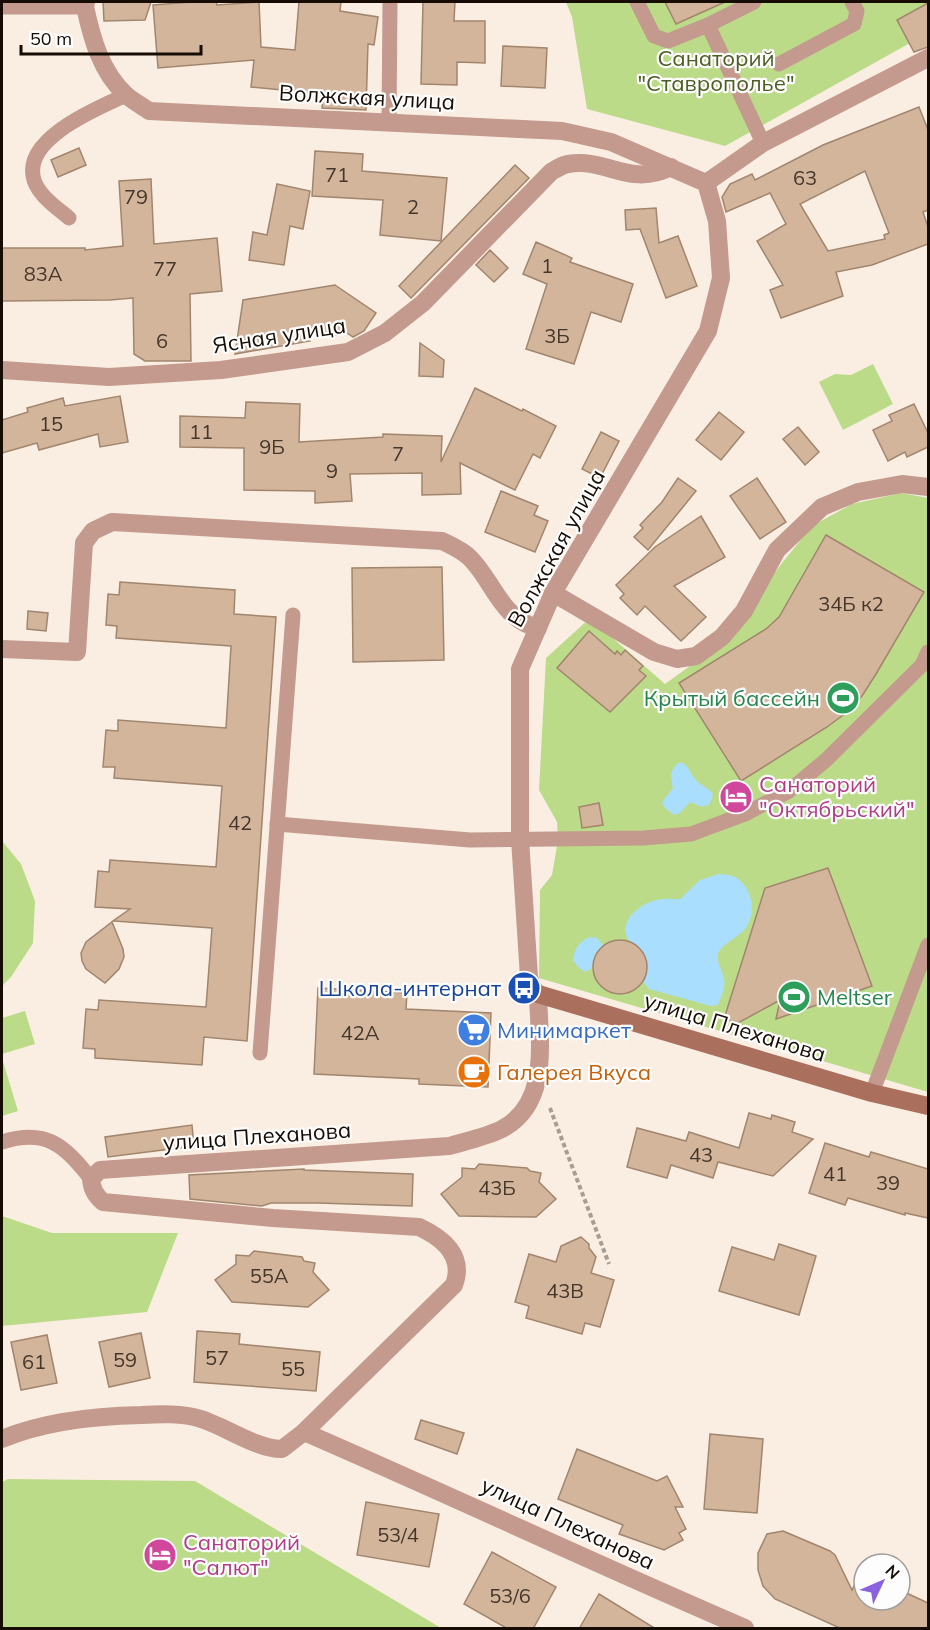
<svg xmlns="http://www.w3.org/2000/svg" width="930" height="1630" viewBox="0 0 930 1630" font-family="Mulish,sans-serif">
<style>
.green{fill:#bcdb89}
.water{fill:#aadeff}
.building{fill:#d3b59c;stroke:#a1856d;stroke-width:1.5;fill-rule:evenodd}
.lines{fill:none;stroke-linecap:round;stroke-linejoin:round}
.path{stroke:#a89d93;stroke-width:4;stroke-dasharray:4.5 3;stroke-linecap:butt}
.lane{stroke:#c39a8d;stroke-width:15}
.street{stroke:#c39a8d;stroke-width:18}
.secondary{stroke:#aa6f5d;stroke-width:18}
.labels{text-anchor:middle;stroke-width:4.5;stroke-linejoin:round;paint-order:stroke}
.number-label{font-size:20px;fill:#45362a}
.park-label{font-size:22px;fill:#4b5e23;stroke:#fdfdfd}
.street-label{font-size:22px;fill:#160c04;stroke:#fdfdfd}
.leisure-label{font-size:22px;fill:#27864d;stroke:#fdfdfd;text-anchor:end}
.hotel-label{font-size:22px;fill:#b23c85;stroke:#fdfdfd;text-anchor:start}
.transit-label{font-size:22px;fill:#164399;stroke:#fdfdfd;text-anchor:end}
.shop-label{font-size:22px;fill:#366cbe;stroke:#fdfdfd;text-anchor:start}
.food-label{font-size:22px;fill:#c56008;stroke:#fdfdfd;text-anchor:start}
</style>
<rect width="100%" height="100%" fill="#faeee3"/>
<g class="green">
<path d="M566 2H928V33L725 146 587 109 572 17Z"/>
<path d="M873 364 893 404 843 430 819 382 835 374 851 375Z"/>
<path d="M901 493 928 498V1092L539 978 540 890 552 875 558 840 557 822 539 790 546 658 590 618 665 684 723 642 782 563 812 526 852 504Z"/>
<path d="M2 841 21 864 35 901 33 943 11 977 2 986Z"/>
<path d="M25 1011 35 1044 2 1054V1018Z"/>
<path d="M2 1058 18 1111 2 1116Z"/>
<path d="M2 1216 52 1233H178L147 1312 2 1326Z"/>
<path d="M8 1479 195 1481 441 1628H2V1482Z"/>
</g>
<g class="water">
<path d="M678 763H683C690 768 690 774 696 780 701 786 708 787 713 794L710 804C702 809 698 805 690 802L680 813 674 815 664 807 662 802 673 788C671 777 669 771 678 763Z"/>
<path d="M719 874C723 874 729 875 733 876 753 885 757 914 745 929 738 938 719 945 718 955 717 964 722 970 724 978 726 987 721 997 718 1005L711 1006 649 989 643 981C647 971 650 960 642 951 638 946 631 944 628 939 618 920 641 903 657 900 664 898 672 899 680 899L700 880Z"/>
<path d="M589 937 597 938 603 945 595 954 592 968 585 972 578 967 573 960C575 948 578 943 589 937Z"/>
</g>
<g class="building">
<path d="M103 2H151L145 20 104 21Z"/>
<path d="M192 2H216L217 5 259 2 261 47 295 50 299 2H341L340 11 378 17 374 45 368 44 366 110 322 108 323 94 251 87 254 60 158 68 153 5Z"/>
<path d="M423 2H455L454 21H485V63L457 62V85L421 84Z"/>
<path d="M665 2H725L676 24Z"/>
<path d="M928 3V47L914 52 897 20Z"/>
<path d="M503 46 547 48 545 88 501 86Z"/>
<path d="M919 107 928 130V210L923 212 928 227V244L872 265 836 272 843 296 781 318 770 290 783 285 757 241 786 224 770 193 726 212 722 197 730 184 752 174 755 180 823 145ZM865 171 889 233 884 235 885 239 828 251 800 204Z"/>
<path d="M79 148 86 165 58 177 51 160Z"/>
<path d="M315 151 363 154 362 171 447 178 441 241 380 235 383 200 312 196Z"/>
<path d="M515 165 529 178 411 298 399 286Z"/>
<path d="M151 179 154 244 217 238 222 291 190 294 191 361H145L134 354 133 298 110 300 2 301V248H85V250L123 246 119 181Z"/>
<path d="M277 184 310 191 303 229 290 226 284 265 249 260 253 232 267 235Z"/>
<path d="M656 208 659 243 678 236 697 286 666 298 640 229 626 230 625 210Z"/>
<path d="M536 242 572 258 570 262 633 284 621 322 591 312 574 364 526 349 547 284 523 274Z"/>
<path d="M490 250 508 268 494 282 476 265Z"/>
<path d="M335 285 376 313 364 331 353 337 344 331 336 335 307 327 310 341 235 354 243 300Z"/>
<path d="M420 343 444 360 443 377 419 376Z"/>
<path d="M475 388 522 411 523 409 556 426 540 458 533 454 515 490 460 463 461 494 422 495V473L350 474 352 501 315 503V491L244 490V448L180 447V416L245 418 246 402 300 404 299 442 383 437V434L442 436 441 462Z"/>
<path d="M120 396 128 442 100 447 98 434 39 450 37 443 2 453V420L28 412 27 408 63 398 65 406Z"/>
<path d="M914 404 928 433V447L907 457 905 452 888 461 873 430 892 421 889 415Z"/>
<path d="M719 412 744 432 721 460 696 440Z"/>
<path d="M798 427 819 452 805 465 783 439Z"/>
<path d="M601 432 619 441 600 478 582 469Z"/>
<path d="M678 478 696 491 648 550 634 537 643 528 640 525 662 502Z"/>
<path d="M757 478 786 522 760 539 730 496Z"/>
<path d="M501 491 538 506 534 515 548 521 535 552 485 532Z"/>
<path d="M701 516 725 557 674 586 706 617 681 641 645 606 637 615 620 598 624 594 616 585 655 547Z"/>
<path d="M826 535 924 592 876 674 862 696 846 713 827 727 741 781 679 683 766 629 779 617Z"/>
<path d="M442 567 444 660 353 662 352 568Z"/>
<path d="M120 582 235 590 234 614 276 617 247 1041 204 1037 202 1065 95 1058V1049L83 1048 86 1009 98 1010 99 1000 206 1007 212 928 113 921 130 909 95 907 98 871 109 872 110 860 216 867 222 786 114 778 115 767H103L106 730 118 731V720L226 728 231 646 116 638 117 626 106 625 108 594 119 595Z"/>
<path d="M28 611 48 613 46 631 27 629Z"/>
<path d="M589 631 615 654 617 651 621 655 625 650 643 666 639 670 646 676 610 712 557 668Z"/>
<path d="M599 803 603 825 582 828 579 807Z"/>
<path d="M828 868 872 986 776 1019 780 1000 738 1023 724 1019 765 888Z"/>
<path d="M112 922 123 949 124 957 119 969 105 983 86 969 82 961 81 953 86 942Z"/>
<circle cx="620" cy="967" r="27"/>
<path d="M318 988 407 993 406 1009 491 1013 488 1087 419 1084V1079L314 1074Z"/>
<path d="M749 1113 771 1119 772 1115 795 1122 792 1132 813 1139 773 1176 718 1162 713 1178 671 1165 667 1178 627 1167 637 1128 686 1141 689 1132 739 1148Z"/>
<path d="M192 1125 194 1146 108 1157 105 1137Z"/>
<path d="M825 1143 869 1157 871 1152 928 1169V1218L905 1213V1215L848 1198 845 1205 809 1193Z"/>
<path d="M479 1164 527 1168 530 1171 541 1173 539 1182 556 1199 536 1217 459 1216 441 1194 462 1177V1168L475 1169Z"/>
<path d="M304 1169V1170L413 1174 412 1206 318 1203H271L262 1206 190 1199 189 1175Z"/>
<path d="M581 1237 589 1244V1248L596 1257 591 1273 614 1280 600 1327 585 1323 582 1334 526 1318 529 1306 515 1302 529 1254 556 1262 561 1246Z"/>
<path d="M779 1244 816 1256 799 1315 719 1291 732 1247 774 1260Z"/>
<path d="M254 1251 302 1257 304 1261 315 1263 313 1272 329 1290 308 1307 232 1302 215 1280 236 1264V1255L249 1256Z"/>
<path d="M197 1331 240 1334 239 1344 320 1352 316 1391 194 1382Z"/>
<path d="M141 1333 150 1378 109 1387 99 1342Z"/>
<path d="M47 1335 57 1383 21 1390 11 1342Z"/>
<path d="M421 1420 464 1433 457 1454 415 1439Z"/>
<path d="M710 1434 763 1439 757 1513 704 1509Z"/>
<path d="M577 1449 657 1481 667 1476 683 1507H675L686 1529 679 1533 683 1540 664 1550 619 1534 623 1525 558 1499Z"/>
<path d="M366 1502 439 1514 429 1567 357 1555Z"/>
<path d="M783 1531 830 1551 835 1555 852 1590 861 1572 864 1573V1600H900V1590L928 1603V1629H842L775 1599 763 1586 758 1570V1553L767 1534Z"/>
<path d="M492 1552 556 1587 533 1629H508L464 1604Z"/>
<path d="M599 1594 656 1629H579Z"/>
</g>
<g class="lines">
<path class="path" d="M550 1108 609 1264"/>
<g class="lane">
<path d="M637 2 654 36 668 41 708 25 754 2"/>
<path d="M2 7H85"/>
<path d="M708 25 763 143"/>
<path d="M779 64 854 24 857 11 852 2"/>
<path d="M389 122 390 2"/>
<path d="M69 218C56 207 36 194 33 176 26 137 98 108 126 95"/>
<path d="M277 824 470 840 643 838 691 834 745 814 789 791 826 760 922 665 928 652"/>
<path d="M260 1053 293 615"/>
<path d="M872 1093 928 945"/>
<path d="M2 1142C46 1128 64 1145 91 1179"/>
</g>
<g class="street">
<path d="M706 183 763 143 928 58"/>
<path d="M2 370 109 377 221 370 348 352 385 333 423 303 551 172C556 169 562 165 568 164 606 157 629 188 671 167"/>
<path d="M553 593 654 652 677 659 696 656 722 637 744 611 777 550 822 507 858 492 902 484 928 487"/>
<path d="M2 649 77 652 84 543 93 531 112 522 442 541C452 546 462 550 470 558 494 582 501 619 538 628"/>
<path d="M304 1432C452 1496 598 1565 745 1628"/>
<path d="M2 1439C45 1421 94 1416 141 1415 160 1414 182 1413 201 1419 224 1426 259 1450 282 1449L304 1432 454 1285C465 1256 443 1238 419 1227L273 1218 103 1202C95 1195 92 1189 91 1179L100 1170 449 1146C466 1141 486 1137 502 1129 551 1103 539 1040 538 994L532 987 529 977 520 839V669L553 593 708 331 721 278 717 221 706 183 611 142 562 131 149 111C142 106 133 101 126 95 101 72 92 39 85 7L86 2"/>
</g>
<path class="secondary" d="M538 994 872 1093 928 1106"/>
</g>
<defs>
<g id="stadium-disc" transform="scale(1.725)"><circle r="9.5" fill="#2e9e5b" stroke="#fdfdfd"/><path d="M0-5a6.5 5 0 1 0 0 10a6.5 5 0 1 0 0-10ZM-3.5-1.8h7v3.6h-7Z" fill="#fff"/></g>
<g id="hotel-disc" transform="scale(1.725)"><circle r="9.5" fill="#d1479c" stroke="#fdfdfd"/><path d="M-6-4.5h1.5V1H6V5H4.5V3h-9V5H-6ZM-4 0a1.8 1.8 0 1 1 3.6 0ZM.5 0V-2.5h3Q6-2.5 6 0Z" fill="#fff"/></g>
<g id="bus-disc" transform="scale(1.725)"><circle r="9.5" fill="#1a4fb4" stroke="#fdfdfd"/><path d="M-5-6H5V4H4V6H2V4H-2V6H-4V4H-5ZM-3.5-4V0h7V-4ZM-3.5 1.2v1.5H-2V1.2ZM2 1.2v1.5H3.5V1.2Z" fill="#fff"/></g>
<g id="supermarket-disc" transform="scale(1.725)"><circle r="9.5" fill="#3f7fe0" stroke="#fdfdfd"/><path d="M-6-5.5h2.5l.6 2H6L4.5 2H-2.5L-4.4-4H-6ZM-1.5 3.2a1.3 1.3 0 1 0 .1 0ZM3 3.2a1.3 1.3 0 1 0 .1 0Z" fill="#fff"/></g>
<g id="cafe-disc" transform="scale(1.725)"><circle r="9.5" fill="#e8710a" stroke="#fdfdfd"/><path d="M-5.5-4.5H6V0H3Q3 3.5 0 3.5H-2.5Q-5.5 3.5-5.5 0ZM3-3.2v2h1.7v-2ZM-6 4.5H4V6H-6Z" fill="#fff"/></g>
</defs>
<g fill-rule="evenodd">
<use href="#stadium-disc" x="843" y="698"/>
<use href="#hotel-disc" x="736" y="797"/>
<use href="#bus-disc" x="524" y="988"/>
<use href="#stadium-disc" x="794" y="997"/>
<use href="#supermarket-disc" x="474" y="1030"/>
<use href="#cafe-disc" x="474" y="1072"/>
<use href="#hotel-disc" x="160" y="1555"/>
</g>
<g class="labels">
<g class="number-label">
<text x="337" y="182">71</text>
<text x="805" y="185">63</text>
<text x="136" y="204">79</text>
<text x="413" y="214">2</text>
<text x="547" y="273">1</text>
<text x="165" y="276">77</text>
<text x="43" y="281">83А</text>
<text x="557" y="343">3Б</text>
<text x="162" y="348">6</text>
<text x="51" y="431">15</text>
<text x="201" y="439">11</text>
<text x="272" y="454">9Б</text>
<text x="398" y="461">7</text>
<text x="332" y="478">9</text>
<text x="851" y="611">34Б к2</text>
<text x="240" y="830">42</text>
<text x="360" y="1040">42А</text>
<text x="701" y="1162">43</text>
<text x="835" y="1181">41</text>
<text x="888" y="1190">39</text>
<text x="497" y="1195">43Б</text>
<text x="269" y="1283">55А</text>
<text x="565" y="1298">43В</text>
<text x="217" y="1365">57</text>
<text x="125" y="1367">59</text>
<text x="34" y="1369">61</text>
<text x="293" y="1376">55</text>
<text x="398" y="1542">53/4</text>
<text x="510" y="1603">53/6</text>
</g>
<g class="park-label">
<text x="716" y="66">Санаторий<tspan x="716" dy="25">"Ставрополье"</tspan></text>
</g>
<g class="street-label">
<text transform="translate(367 97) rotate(3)" y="8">Волжская улица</text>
<text transform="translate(279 335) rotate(-9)" y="8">Ясная улица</text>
<text transform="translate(556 548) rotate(-61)" y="8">Волжская улица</text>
<text transform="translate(735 1027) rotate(17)" y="8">улица Плеханова</text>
<text transform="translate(257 1136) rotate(-4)" y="8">улица Плеханова</text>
<text transform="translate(568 1523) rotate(25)" y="8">улица Плеханова</text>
</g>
<g class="leisure-label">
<text x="820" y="706">Крытый бассейн</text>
<text x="817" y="1005" text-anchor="start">Meltser</text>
</g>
<g class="hotel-label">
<text x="759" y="792">Санаторий<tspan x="759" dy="25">"Октябрьский"</tspan></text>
<text x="183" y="1550">Санаторий<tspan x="183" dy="25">"Салют"</tspan></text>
</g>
<g class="transit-label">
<text x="501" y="996">Школа-интернат</text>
</g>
<g class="shop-label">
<text x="497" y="1038">Минимаркет</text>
</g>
<g class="food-label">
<text x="497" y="1080">Галерея Вкуса</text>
</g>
</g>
<rect width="930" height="1630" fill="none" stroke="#160c04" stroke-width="6"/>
<g transform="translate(882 1582) rotate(46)"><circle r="28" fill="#fdfdfd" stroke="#a19d99" stroke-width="1.5"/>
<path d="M0-4.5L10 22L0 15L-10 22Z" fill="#8a62dd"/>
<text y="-9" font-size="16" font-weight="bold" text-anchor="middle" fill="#160c04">N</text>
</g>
<path d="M21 45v9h180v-9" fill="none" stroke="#160c04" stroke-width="3"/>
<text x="30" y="45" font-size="18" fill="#160c04" stroke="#fdfdfd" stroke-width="4.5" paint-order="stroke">50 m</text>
</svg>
